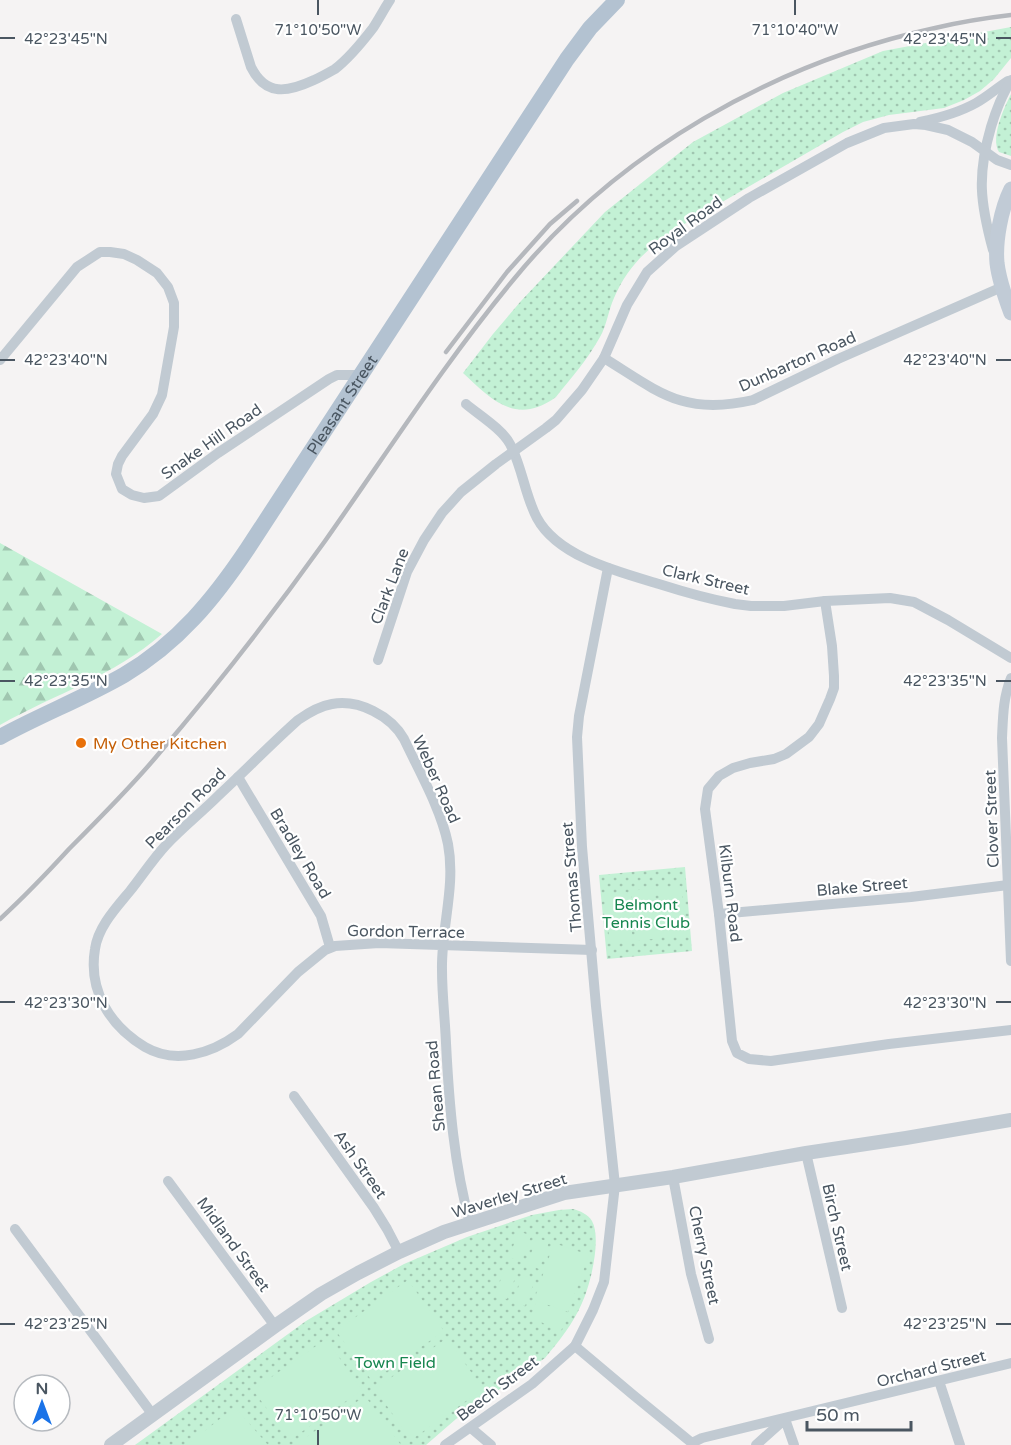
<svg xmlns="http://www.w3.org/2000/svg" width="1011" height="1445" viewBox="0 0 1011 1445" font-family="'Varela Round',sans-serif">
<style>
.forest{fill:url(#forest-firs)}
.park{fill:url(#park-dots)}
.pitch{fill:#c3f1d5}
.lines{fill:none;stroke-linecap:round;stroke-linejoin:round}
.minor{stroke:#c1cad2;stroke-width:10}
.tertiary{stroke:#c1cad2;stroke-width:14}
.secondary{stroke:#c1cbd6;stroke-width:15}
.primary{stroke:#b3c2d1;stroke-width:16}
.rail{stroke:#b5b8bd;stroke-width:4.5}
.ticks{fill:none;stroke:#4a5661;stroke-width:2}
.food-dot{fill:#e8710a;stroke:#fff;stroke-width:2}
.labels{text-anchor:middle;stroke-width:4.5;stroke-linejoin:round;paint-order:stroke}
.street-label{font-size:16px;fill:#4a5661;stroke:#fff}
.food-label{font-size:16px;fill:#c56008;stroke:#fff;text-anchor:start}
.park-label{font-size:16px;fill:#17864f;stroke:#fff}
.ticks-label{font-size:15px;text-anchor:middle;fill:#4a5661;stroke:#fff;stroke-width:4.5;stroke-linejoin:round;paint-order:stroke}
</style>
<defs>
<pattern id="forest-firs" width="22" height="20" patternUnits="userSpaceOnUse" patternTransform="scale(1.5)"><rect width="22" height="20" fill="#c3f1d5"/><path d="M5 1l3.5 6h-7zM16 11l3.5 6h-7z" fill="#a0c6b0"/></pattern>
<pattern id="park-dots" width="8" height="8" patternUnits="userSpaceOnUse" patternTransform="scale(1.5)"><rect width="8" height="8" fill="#c3f1d5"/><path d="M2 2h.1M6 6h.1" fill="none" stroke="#a0c6b0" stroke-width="1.8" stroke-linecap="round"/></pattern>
</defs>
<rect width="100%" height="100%" fill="#f5f3f3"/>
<path class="forest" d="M0 543 162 634C114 676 55 694 0 725Z"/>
<g class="park">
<path d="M1011 27V58L994 79 980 91 964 100 944 108 889 115 863 122 843 132 674 230C647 249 627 267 614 298 608 311 607 325 600 337 588 359 571 378 556 397 516 426 492 400 463 373L493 334 521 301 605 212 693 142 783 93 883 51Z"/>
<path d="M1011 94V156L999 152C990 138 1004 108 1011 94Z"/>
<path d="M685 867 692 951 607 959 599 875Z"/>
<path d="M573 1209C580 1211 588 1214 592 1221 602 1239 590 1286 582 1303 573 1324 559 1341 545 1358L456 1419 426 1445H135L306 1321 371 1282 404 1264 467 1237 532 1215 559 1210Z"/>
</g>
<g class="pitch">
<path d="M681 886 687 936 664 938 658 889Z"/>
<path d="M654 888 660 938 637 941 631 891Z"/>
<path d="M627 892 633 941 610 944 604 894Z"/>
<path d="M519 1231 531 1236 521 1262 509 1257Z"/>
<path d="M537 1238 549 1242 539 1269 527 1264Z"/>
<path d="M554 1243 589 1255 568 1312 534 1300Z"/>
<path d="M505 1268 517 1273 507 1299 495 1295Z"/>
<path d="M523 1275 535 1280 525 1306 513 1301Z"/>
<path d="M408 1280 444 1331 372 1381 336 1331Z"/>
<path d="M536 1302 569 1313 560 1333 531 1316Z"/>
<path d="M447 1338 483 1389 411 1440 375 1389Z"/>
<path d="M326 1339 362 1390 290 1440 253 1390Z"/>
<path d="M365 1396 401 1445H295Z"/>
<path d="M235 1407 268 1445H187Z"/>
</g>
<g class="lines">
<g class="minor">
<path d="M236 19 251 67C266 97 288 92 314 80 321 77 328 73 335 69 348 59 363 41 373 28 379 19 384 9 390 0"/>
<path d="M920 122C939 118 958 113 976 103 987 97 997 88 1008 81"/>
<path d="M993 250C980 202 977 175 991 127 996 110 1002 95 1011 80"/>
<path d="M604 358C659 392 683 416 753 400L838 359 1002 287"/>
<path d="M0 360 77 267 100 252H110L124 254 137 260 157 273 168 287 174 303V327L162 395 153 414 122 456 118 464 116 474 122 489 132 495 144 498 159 496 218 453 329 379 337 375H361"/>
<path d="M466 404C479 415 502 429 510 444 522 466 525 496 537 518 558 557 619 572 659 584 684 592 709 599 735 604L751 606H784L825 601 890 598 914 602 948 620 1011 658"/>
<path d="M825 601 832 646 834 676V688L830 699 819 724 809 737 786 754 774 759 750 763 733 768 719 776 708 789 705 809 719 914 732 1041 737 1053 749 1059 771 1061 889 1044 1011 1030"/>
<path d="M378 660 407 572 424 540 442 513 461 492 496 464 546 428 556 420 582 390 604 358 627 305 647 272 676 246 749 198 847 143 884 128 914 124 926 125 948 130 972 142 997 160 1011 165"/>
<path d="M1011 678C1003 698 1003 717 1002 738L1011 961"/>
<path d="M238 777 321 916 330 947"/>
<path d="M719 914 911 897 1008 885"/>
<path d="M294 1096 374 1208 387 1229 399 1252"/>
<path d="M806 1153 842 1308"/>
<path d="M673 1177 691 1274 709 1339"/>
<path d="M168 1181 275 1326"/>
<path d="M470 1223C454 1165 449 1103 446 1043 445 1019 442 995 442 970 441 928 456 886 448 844 441 809 419 771 404 739 391 716 359 699 332 704 320 706 308 713 298 720 271 744 246 770 219 795 202 812 183 827 166 845 153 859 142 876 130 891 116 908 98 927 95 949 88 991 110 1026 145 1047 176 1065 212 1053 238 1034L298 972 325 950 335 946 379 943 592 950"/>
<path d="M15 1229 153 1415"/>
<path d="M575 1346 632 1394 692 1443 702 1438 1011 1363"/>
<path d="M939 1381 960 1445"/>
<path d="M471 1428 491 1445"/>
<path d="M445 1445 532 1384 575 1346 593 1310 604 1282 615 1185 596 1006 582 847 577 737 579 716 608 568"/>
<path d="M756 1445 785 1419 794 1445"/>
</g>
<path class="tertiary" d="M111 1445 275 1326 321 1294 358 1273 399 1252 444 1232 564 1193 673 1177 806 1153 906 1138 1011 1120"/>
<path class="secondary" d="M1011 189C1001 209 995 241 997 263 999 280 1005 297 1011 313"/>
<path class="primary" id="s1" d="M0 737C40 715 84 698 124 675 178 643 214 599 248 548L567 59 590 28 617 0"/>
<g class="rail">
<path d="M446 352 507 272 550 224 577 201"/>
<path d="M0 919C24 897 47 873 69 849 99 819 129 789 156 757 215 688 272 615 325 541 387 453 445 362 514 279 619 151 774 63 935 28 960 22 985 18 1011 15"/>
</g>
</g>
<path class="ticks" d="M318 0V15M795 0V15M0 38H15M996 38H1011M0 360H15M996 360H1011M0 681H15M996 681H1011M0 1002H15M996 1002H1011M0 1324H15M996 1324H1011M318 1430V1445"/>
<circle class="food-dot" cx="81" cy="743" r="6"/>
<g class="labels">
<g class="street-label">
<text transform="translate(685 225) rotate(-36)" y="6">Royal Road</text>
<text transform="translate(797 361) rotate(-24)" y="6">Dunbarton Road</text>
<text dy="6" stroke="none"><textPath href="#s1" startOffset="489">Pleasant Street</textPath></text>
<text transform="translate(211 441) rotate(-35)" y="6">Snake Hill Road</text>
<text transform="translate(706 579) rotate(13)" y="6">Clark Street</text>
<text transform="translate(389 586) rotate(-69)" y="6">Clark Lane</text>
<text transform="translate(437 779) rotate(66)" y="6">Weber Road</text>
<text transform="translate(185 808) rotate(-45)" y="6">Pearson Road</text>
<text transform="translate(991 819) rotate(-92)" y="6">Clover Street</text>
<text transform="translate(301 853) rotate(59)" y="6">Bradley Road</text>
<text transform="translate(571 877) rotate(-95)" y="6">Thomas Street</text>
<text transform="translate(862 886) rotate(-5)" y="6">Blake Street</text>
<text transform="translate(731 893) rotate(83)" y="6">Kilburn Road</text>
<text transform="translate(406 931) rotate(1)" y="6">Gordon Terrace</text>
<text transform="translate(435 1086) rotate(-95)" y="6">Shean Road</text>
<text transform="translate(361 1164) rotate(55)" y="6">Ash Street</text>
<text transform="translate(509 1195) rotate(-17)" y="6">Waverley Street</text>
<text transform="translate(838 1227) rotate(77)" y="6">Birch Street</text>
<text transform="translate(234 1244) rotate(54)" y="6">Midland Street</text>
<text transform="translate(705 1255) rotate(78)" y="6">Cherry Street</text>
<text transform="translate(931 1368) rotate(-14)" y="6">Orchard Street</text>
<text transform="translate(497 1388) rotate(-37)" y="6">Beech Street</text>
</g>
<g class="food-label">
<text x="93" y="749">My Other Kitchen</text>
</g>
<g class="park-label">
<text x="646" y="910">Belmont<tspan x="646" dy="18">Tennis Club</tspan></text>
<text x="395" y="1368">Town Field</text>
</g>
</g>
<g class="ticks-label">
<text x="318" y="35">71°10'50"W</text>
<text x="795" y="35">71°10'40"W</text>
<text x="66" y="44">42°23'45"N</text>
<text x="945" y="44">42°23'45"N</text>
<text x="66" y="365">42°23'40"N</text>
<text x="945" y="365">42°23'40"N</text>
<text x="66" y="686">42°23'35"N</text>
<text x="945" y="686">42°23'35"N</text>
<text x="66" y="1008">42°23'30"N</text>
<text x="945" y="1008">42°23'30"N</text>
<text x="66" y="1329">42°23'25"N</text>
<text x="945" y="1329">42°23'25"N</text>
<text x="318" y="1420">71°10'50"W</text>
</g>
<g transform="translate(42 1403)"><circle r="28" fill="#ffffff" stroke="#b7bbc0" stroke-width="1.5"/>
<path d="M0-4.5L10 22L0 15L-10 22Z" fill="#1a73e8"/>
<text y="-9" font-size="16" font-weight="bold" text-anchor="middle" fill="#4a5661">N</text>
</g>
<path d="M807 1421v9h104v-9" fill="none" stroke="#4a5661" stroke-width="3"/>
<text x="816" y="1421" font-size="18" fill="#4a5661" stroke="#ffffff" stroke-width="4.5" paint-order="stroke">50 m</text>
</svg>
